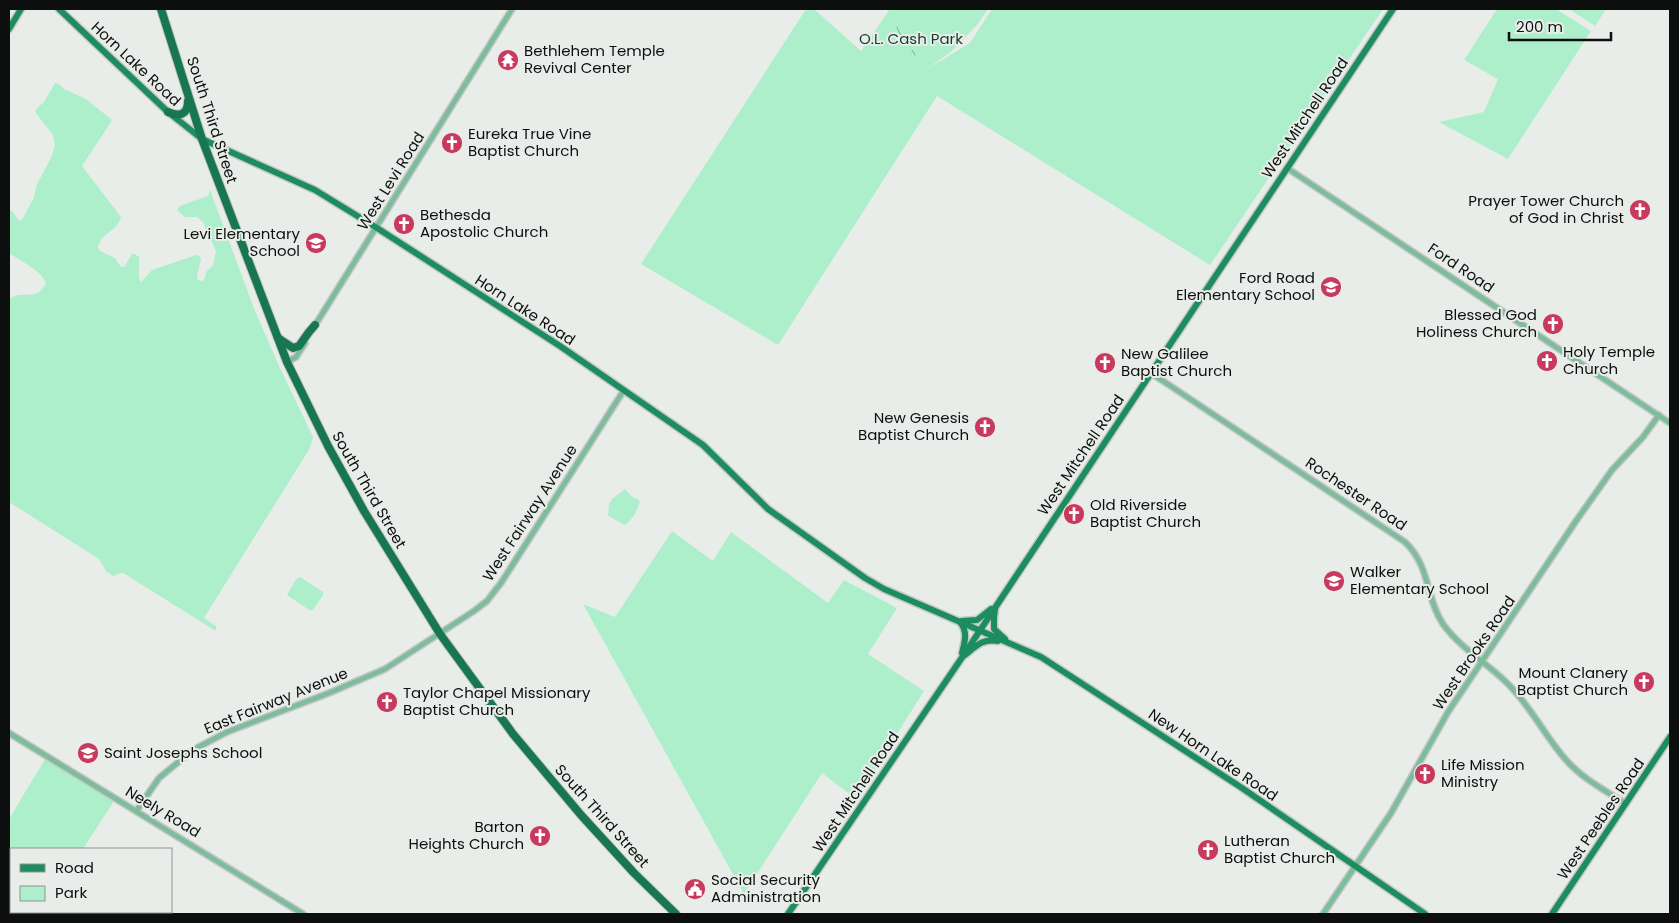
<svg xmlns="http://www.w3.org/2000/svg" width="1679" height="923" viewBox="0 0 1679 923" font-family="Poppins,sans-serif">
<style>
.green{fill:#adefcb}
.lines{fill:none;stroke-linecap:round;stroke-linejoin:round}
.stream{stroke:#5fc090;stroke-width:1}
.minor-casing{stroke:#c5c9c7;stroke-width:8}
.major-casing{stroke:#c5c9c7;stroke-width:9}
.highway-casing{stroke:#c5c9c7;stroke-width:10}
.minor{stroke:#7fbc9c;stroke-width:5}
.major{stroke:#1d8d5f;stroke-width:6}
.highway{stroke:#187750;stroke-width:8}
.labels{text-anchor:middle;stroke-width:4;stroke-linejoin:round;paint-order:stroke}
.park-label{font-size:15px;fill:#123d29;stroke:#e8edea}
.poi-label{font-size:15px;fill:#0d0f0e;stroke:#e8edea;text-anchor:start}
.street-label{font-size:15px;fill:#0d0f0e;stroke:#e8edea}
</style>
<rect width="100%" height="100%" fill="#e8edea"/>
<g class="green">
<path d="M806 9H814L861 51 890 9H988L977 25 952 51 927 69 970 43 992 9H1383L1210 265 937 96 778 345 641 264Z"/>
<path d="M1497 9H1556L1591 31 1508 159 1439 122 1484 112 1498 79 1464 60Z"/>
<path d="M1569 9H1606L1595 26Z"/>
<path d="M55 83 59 84 64 89 86 99 111 119V122L82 166 121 217C117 232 100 233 98 248L100 251 115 258 121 267H124L132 254H135L139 257V278L141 282 152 270 196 255 200 256 201 259 197 276 198 280 202 281 205 278 206 272 213 265 216 251 203 222 197 217H185L177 210 180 206 208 196 210 190 255 311 280 368 313 437 310 448 204 618 216 626V630H214L125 574 121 573 113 576 106 571 99 559 9 502V299C23 289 36 303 46 283 42 271 19 260 9 253V210L13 212 19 221 22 220 34 197 37 184 51 158 55 145 53 135 35 112 37 108 44 102Z"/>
<path d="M625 489 631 496 639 500 640 502 634 516 625 525 608 516 609 504 612 499Z"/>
<path d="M672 531 713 561 731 532 828 603 844 580 897 608 868 654 924 691 856 799 822 773 744 894 583 604 615 617Z"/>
<path d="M300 577 323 592V595L313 610H309L287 595 296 579Z"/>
<path d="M45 759 114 801 83 849H11V912H66L70 914H9V819Z"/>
</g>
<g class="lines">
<g class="stream">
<path d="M897 27 899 32 909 46"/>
<path d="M912 50 915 55"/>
</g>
<g class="minor-casing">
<g id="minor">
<path d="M1287 168 1670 423"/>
<path d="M314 327 512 9"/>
<path d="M287 362 296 357 305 343"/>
<path d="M1151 373 1405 542C1431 567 1425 597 1443 624 1460 648 1487 663 1507 683 1531 706 1545 737 1567 761 1583 779 1606 791 1626 804"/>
<path d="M9 733 303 914"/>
<path d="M137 810 159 778 193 750 227 732 329 693 385 669 474 611 487 601 501 583 624 390"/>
<path d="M1323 914 1391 813 1448 712 1576 521 1612 470 1643 437 1659 415"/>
</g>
</g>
<g class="major-casing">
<g id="major">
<path d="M59 9 168 112 202 139 315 190 377 228 560 346 703 445 768 509 865 578 884 589 1041 657 1141 722 1242 788 1425 914"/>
<path d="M9 29 21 9"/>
<path d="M995 609 994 618V629L1005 639"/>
<path d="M962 621 977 620 991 609"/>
<path d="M960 622C968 632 965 641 962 653"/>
<path d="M965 655C976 646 983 638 998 641"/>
<path d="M788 914 961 659 1393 9"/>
<path d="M1552 914 1670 737"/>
</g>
</g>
<g class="highway-casing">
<g id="highway">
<path d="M161 9 202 139 287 362 328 446 364 511 440 634 513 734 581 815 634 873 676 914"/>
<path d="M168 112C179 117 188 115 188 101"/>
<path d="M278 338 293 348 299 346 309 332 315 325"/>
</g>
</g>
<use href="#minor" class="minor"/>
<use href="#major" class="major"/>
<use href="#highway" class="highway"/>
</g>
<defs>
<g id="temple-disc" transform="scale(1.125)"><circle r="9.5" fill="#c8395d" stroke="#e8edea"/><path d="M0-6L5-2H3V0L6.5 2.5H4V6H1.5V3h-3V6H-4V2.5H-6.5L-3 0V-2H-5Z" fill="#fff"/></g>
<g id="church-disc" transform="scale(1.125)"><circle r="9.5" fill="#c8395d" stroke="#e8edea"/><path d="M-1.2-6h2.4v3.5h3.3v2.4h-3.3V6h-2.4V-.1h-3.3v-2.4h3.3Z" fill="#fff"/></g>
<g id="school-disc" transform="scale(1.125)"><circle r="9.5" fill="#c8395d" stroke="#e8edea"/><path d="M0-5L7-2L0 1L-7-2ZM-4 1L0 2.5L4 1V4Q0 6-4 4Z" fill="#fff"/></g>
<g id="civic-disc" transform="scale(1.125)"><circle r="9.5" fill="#c8395d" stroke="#e8edea"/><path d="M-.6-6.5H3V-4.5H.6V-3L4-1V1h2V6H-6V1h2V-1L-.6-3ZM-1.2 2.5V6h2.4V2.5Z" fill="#fff"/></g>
</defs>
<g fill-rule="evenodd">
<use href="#temple-disc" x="508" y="60"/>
<use href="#church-disc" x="452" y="143"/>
<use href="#church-disc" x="1640" y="210"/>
<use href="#church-disc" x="404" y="224"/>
<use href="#school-disc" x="316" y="243"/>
<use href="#school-disc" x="1331" y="287"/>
<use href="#church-disc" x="1553" y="324"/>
<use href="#church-disc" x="1547" y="361"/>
<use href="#church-disc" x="1105" y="363"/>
<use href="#church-disc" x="985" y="427"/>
<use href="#church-disc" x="1074" y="514"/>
<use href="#school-disc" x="1334" y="581"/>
<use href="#church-disc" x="1644" y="682"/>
<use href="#church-disc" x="387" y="702"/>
<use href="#school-disc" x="88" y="753"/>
<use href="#church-disc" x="1425" y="774"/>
<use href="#church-disc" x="540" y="836"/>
<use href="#church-disc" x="1208" y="850"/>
<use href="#civic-disc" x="695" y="889"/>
</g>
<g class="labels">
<g class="park-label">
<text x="911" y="44">O.L. Cash Park</text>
</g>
<g class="poi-label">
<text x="524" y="56">Bethlehem Temple<tspan x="524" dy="17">Revival Center</tspan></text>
<text x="468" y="139">Eureka True Vine<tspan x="468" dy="17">Baptist Church</tspan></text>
<text x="1624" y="206" text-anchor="end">Prayer Tower Church<tspan x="1624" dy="17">of God in Christ</tspan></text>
<text x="420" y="220">Bethesda<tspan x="420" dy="17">Apostolic Church</tspan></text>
<text x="300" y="239" text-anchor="end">Levi Elementary<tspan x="300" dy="17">School</tspan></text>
<text x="1315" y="283" text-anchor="end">Ford Road<tspan x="1315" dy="17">Elementary School</tspan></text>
<text x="1537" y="320" text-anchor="end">Blessed God<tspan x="1537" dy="17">Holiness Church</tspan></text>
<text x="1563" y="357">Holy Temple<tspan x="1563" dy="17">Church</tspan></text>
<text x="1121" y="359">New Galilee<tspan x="1121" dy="17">Baptist Church</tspan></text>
<text x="969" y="423" text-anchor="end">New Genesis<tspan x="969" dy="17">Baptist Church</tspan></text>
<text x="1090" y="510">Old Riverside<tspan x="1090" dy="17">Baptist Church</tspan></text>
<text x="1350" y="577">Walker<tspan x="1350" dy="17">Elementary School</tspan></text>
<text x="1628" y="678" text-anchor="end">Mount Clanery<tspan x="1628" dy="17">Baptist Church</tspan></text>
<text x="403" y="698">Taylor Chapel Missionary<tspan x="403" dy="17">Baptist Church</tspan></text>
<text x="104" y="758">Saint Josephs School</text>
<text x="1441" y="770">Life Mission<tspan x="1441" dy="17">Ministry</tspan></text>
<text x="524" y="832" text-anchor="end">Barton<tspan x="524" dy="17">Heights Church</tspan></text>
<text x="1224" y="846">Lutheran<tspan x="1224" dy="17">Baptist Church</tspan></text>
<text x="711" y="885">Social Security<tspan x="711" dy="17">Administration</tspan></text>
</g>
<g class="street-label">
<text transform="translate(136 64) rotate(43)" y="5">Horn Lake Road</text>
<text transform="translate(1305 118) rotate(-56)" y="5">West Mitchell Road</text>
<text transform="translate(212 120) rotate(72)" y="5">South Third Street</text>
<text transform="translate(391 181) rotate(-58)" y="5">West Levi Road</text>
<text transform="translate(1461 268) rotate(34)" y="5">Ford Road</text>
<text transform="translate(525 310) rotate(33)" y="5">Horn Lake Road</text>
<text transform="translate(1081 455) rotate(-56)" y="5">West Mitchell Road</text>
<text transform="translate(369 490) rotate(60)" y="5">South Third Street</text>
<text transform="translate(1356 494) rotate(34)" y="5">Rochester Road</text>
<text transform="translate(530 513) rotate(-57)" y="5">West Fairway Avenue</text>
<text transform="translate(1474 653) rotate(-56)" y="5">West Brooks Road</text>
<text transform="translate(276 701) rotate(-22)" y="5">East Fairway Avenue</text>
<text transform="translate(1213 755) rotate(34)" y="5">New Horn Lake Road</text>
<text transform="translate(856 792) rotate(-56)" y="5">West Mitchell Road</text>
<text transform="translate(163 812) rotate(31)" y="5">Neely Road</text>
<text transform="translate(602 816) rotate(48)" y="5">South Third Street</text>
<text transform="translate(1601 819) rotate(-56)" y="5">West Peebles Road</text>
</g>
</g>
<rect width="1679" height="923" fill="none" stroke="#0d0f0e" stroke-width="20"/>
<rect x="10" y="848" width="162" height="65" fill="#e8edea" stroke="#909492"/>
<rect x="20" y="864" width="25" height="8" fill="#1d8d5f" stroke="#909492"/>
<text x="55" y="873" font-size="15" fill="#0d0f0e">Road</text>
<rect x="20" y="886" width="25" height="15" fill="#adefcb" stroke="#909492"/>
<text x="55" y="898" font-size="15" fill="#0d0f0e">Park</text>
<path d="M1509 32v8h102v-8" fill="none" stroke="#0d0f0e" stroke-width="2.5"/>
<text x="1516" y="32" font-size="15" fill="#0d0f0e" stroke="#e8edea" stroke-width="4" paint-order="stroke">200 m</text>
</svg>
